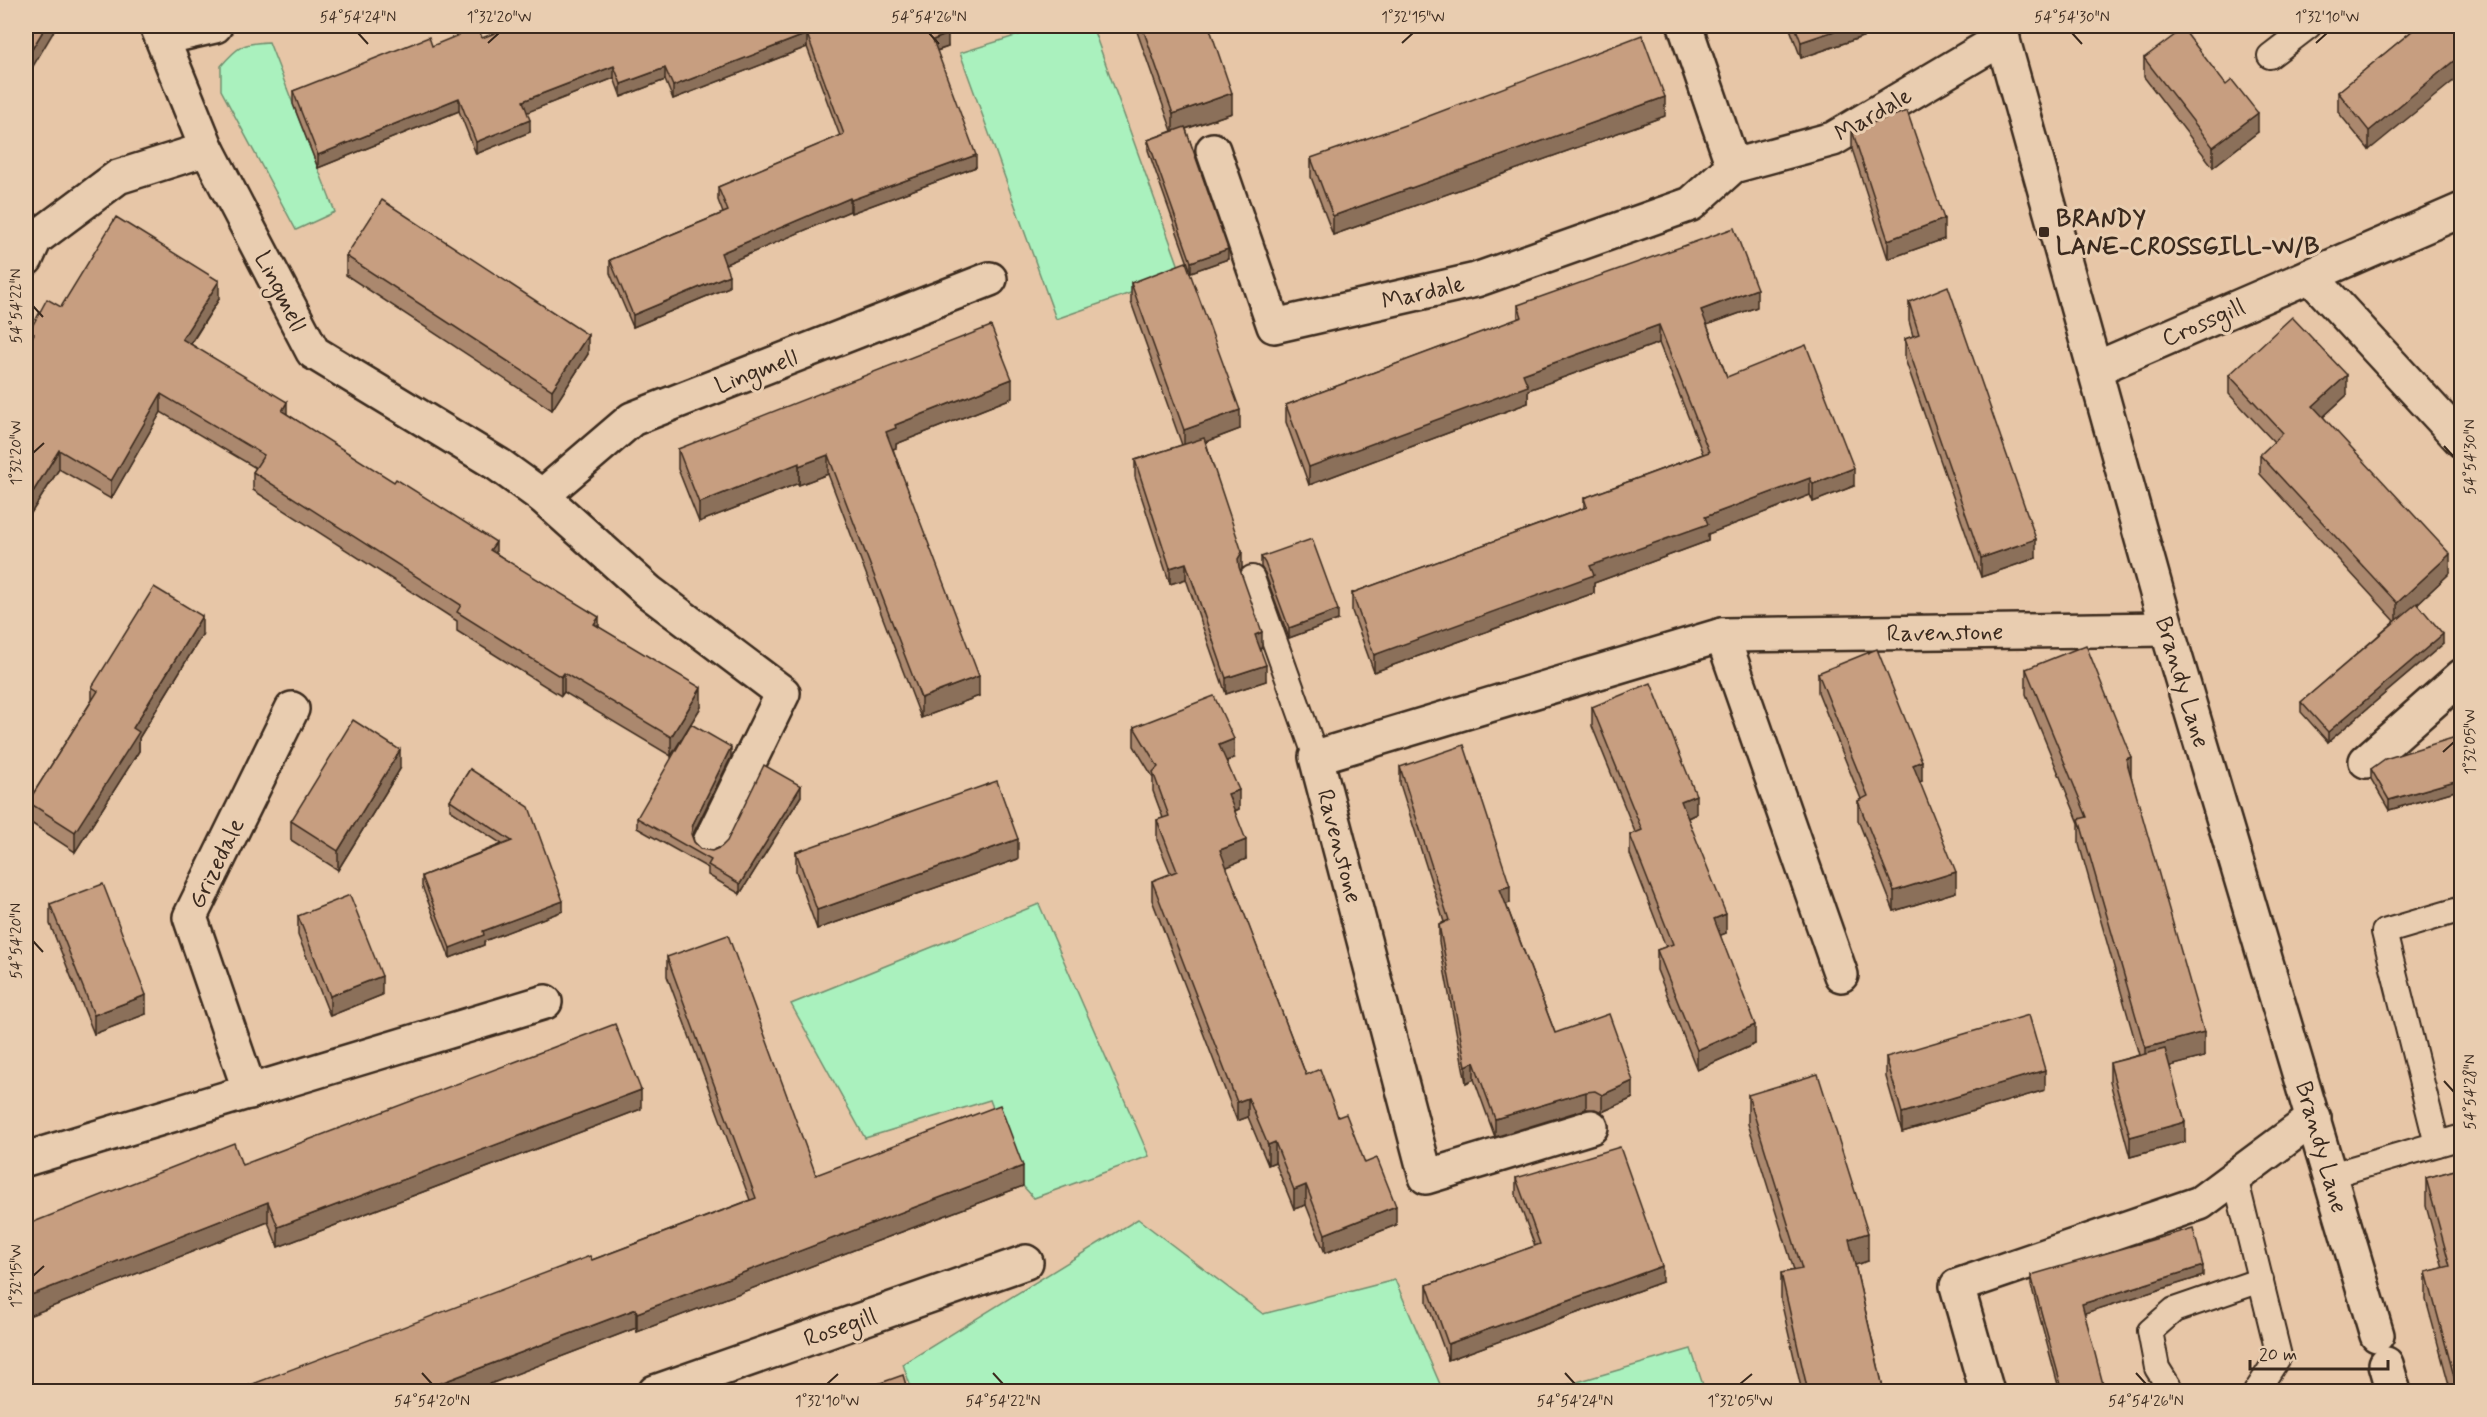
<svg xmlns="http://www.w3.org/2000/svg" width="2487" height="1417" viewBox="0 0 2487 1417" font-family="Mynerve,sans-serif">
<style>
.green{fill:#aaf1be;stroke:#728e6e;stroke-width:1.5}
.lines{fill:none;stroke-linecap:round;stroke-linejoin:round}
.lane-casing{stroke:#3b2a1e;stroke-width:28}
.street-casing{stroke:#3b2a1e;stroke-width:38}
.lane{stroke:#e9cdb0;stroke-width:24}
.street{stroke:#e9cdb0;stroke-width:33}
.wall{fill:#ab886e;stroke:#3b2a1e;stroke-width:1.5}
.shaded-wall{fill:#8b6f5a;stroke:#3b2a1e;stroke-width:1.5}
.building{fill:#c79e80;stroke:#3b2a1e;stroke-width:1.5}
.ticks{fill:none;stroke:#3b2a1e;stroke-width:2}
.poi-dot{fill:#3b2a1e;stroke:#e9cdb0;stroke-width:2}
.labels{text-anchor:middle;stroke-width:6;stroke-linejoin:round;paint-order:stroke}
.street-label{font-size:24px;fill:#3b2a1e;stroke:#e9cdb0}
.poi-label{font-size:24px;font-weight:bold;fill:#3b2a1e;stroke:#e9cdb0;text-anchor:start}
.neatline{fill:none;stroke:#3b2a1e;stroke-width:2}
.ticks-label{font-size:15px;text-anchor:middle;fill:#3b2a1e}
</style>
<rect width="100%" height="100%" fill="#e7c6a7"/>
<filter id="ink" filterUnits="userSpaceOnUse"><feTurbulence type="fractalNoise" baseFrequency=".0167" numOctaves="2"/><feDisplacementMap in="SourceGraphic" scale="12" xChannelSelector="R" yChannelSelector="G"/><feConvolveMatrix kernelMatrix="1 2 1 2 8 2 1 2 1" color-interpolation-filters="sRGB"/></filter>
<g filter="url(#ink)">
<g class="green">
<path d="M1048 26H1092L1182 275 1056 319 960 53Z"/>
<path d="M269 42 335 212 296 230 221 90V66C238 46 243 43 269 42Z"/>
<path d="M1039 904 1149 1156 1034 1198 1023 1186 990 1100 865 1138 791 1004Z"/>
<path d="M1138 1219 1263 1314 1395 1280 1443 1391H912L903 1364Z"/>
<path d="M1691 1349 1705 1391H1546Z"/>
</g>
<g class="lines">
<g class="lane-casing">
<g id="lane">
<path d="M2270 56 2309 26"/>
<path d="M1252 578 1316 757"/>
<path d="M2437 1144 2384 932 2462 909"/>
<path d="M2331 1175 2462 1137"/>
<path d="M2235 1177 2279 1356 2256 1392"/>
<path d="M2172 1392 2157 1368 2150 1331 2174 1310 2261 1280"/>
</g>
</g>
<g class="street-casing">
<g id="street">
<path d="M157 26 207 149 313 352 499 465 542 496 649 592 783 693 710 842"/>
<path d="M1685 26 1733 166"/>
<path d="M1999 26 2167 629 2377 1335"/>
<path d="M163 38 215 26"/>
<path d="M1213 150 1274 326 1476 280 1691 204 1733 166 1833 139 2003 38"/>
<path d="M26 259 35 239 118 177 207 149"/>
<path d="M2310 276 2462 441"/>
<path d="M2095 369 2462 210"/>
<path d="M542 496 632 419 990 279"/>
<path d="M1722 635 1841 975"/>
<path d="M2366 761 2462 676"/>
<path d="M250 1092 190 917 292 709"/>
<path d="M1591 1127 1426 1177 1316 757 1722 635 2167 629"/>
<path d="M26 1159 545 1002"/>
<path d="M2386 1364 2394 1392"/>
<path d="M655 1392 1026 1262"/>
<path d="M1987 1392 1957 1286 2200 1203 2314 1118"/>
</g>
</g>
<use href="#lane" class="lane"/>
<use href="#street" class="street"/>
</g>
<g class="wall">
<path d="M945 26 948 47 937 51 976 167 851 213 850 211 725 264 729 287 633 327 610 273V260L723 213 718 200V187L840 136 807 47 673 99 665 80 621 97 614 78 527 112 530 132 476 154 459 111 318 168 293 104V91L432 46 482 38Z"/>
<path d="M1135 26H1209L1232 113 1186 129 1228 259 1191 272 1148 150V140L1172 131Z"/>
<path d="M1789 26H1894L1801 58Z"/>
<path d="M2418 26 2369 150 2338 112V92Z"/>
<path d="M2144 58 2258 132 2213 167 2144 77Z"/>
<path d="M1665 116 1333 235 1311 177V158Z"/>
<path d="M1852 130 1944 239 1888 259 1852 149Z"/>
<path d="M346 256 588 354 552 410 346 275Z"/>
<path d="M1131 283 1240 429 1206 442 1242 568 1240 571 1262 648 1260 649 1266 681 1226 694 1186 579 1170 584 1135 477V460L1182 445 1131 302Z"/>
<path d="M219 299 191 344 287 414 496 553 599 627 701 707 671 756 564 692 561 696 457 631V621L253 490V472L256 468 161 412 111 499 59 469 26 521V348L29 342V332Z"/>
<path d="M1909 302 2036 558 1981 577 1905 359V339L1913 336 1909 321Z"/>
<path d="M1518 305 1757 307 1707 325 1727 377 1854 486 1813 502 1810 495 1708 534V541L1594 583V593L1374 672 1352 611V593L1584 508V498L1703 454 1659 343 1528 390V403L1309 485 1286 422V405L1518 319Z"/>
<path d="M2229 375 2347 395 2323 417 2450 573 2417 604 2443 644 2328 742 2301 712V702L2395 621 2260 474V455L2274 442 2229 394Z"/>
<path d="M1012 398 896 444V448L893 449 979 696 921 718 828 474 799 485V483L699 522 678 469V449Z"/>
<path d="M1261 557 1338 620 1289 638 1265 573 1261 567Z"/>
<path d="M202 635 139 738V751L75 852 28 821V802L92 700V687Z"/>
<path d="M2026 669 2131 777 2204 1057 2170 1066 2185 1142 2130 1157 2110 1082V1063L2139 1055 2079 844V823L2026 694Z"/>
<path d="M1818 673 1922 781 1919 782 1956 892 1894 911 1858 820V801L1861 799 1818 692Z"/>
<path d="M1592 707 1696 814 1688 818 1726 933 1720 935 1755 1044 1697 1070 1657 970V950L1666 947 1630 854V835L1635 832 1592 726Z"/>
<path d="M1134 727 1234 758 1227 761 1239 809 1235 811 1246 859 1226 867 1306 1075 1338 1117 1365 1163 1396 1225 1325 1253 1306 1205 1294 1209 1275 1162 1268 1165 1248 1117 1237 1121 1152 900V881L1171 874 1157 840V820L1163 818 1153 791V777L1134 746Z"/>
<path d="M2462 735V789L2389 810 2371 779V769Z"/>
<path d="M731 757 693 834V837L694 842 701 849 712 851 721 847 801 796 740 894 708 875V868L637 828V818Z"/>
<path d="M1400 767 1510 903 1506 904 1555 1033 1633 1098 1602 1112 1595 1109H1586L1495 1137 1474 1079 1466 1083 1439 942V925L1444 922 1400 784Z"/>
<path d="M400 769 338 870 291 840V821Z"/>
<path d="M470 769 563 911 484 941V945L450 958 422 886V876L502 844 450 810V800Z"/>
<path d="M796 852 1018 859 817 929 796 871Z"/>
<path d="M50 904 146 1014 94 1034 50 924Z"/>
<path d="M298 916 382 995 330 1016 298 935Z"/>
<path d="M667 957 816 1175 1023 1186 637 1332 636 1328 469 1392H232L592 1260 750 1200 667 976Z"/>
<path d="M1886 1057 2045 1090 1902 1132 1886 1077Z"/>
<path d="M1748 1095 1868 1261 1855 1265 1884 1392H1802L1781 1301V1273L1794 1270 1748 1124Z"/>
<path d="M641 1109 278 1247 268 1222 26 1317V1225L242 1165Z"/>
<path d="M2462 1168V1392H2451L2426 1300V1272L2443 1268 2426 1206V1178Z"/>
<path d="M1516 1178 1662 1282 1448 1360 1427 1302V1285L1535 1246 1516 1195Z"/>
<path d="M2031 1275 2203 1276 2084 1313 2104 1392H2060L2031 1285Z"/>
</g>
<g class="shaded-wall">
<path d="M46 26H57L26 78V59Z"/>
<path d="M1849 26H1894L1801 58V42Z"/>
<path d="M807 34V47L673 99V86Z"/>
<path d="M948 34V47L933 52V40Z"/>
<path d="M2462 54V74L2369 150V131Z"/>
<path d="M614 66V78L523 114V101Z"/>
<path d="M665 68V80L621 97V84Z"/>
<path d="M1232 93V113L1173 133V114Z"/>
<path d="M1665 97V116L1333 235V216Z"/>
<path d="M459 98V111L318 168V155Z"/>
<path d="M2258 113V132L2213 167V147Z"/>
<path d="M530 120V132L476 154V142Z"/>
<path d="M976 155V167L851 213V200Z"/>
<path d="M850 198V211L721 266V253Z"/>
<path d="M1944 219V239L1888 259V240Z"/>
<path d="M1228 249V259L1191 272V262Z"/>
<path d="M729 275V287L633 327V315Z"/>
<path d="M219 281V299L182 357V339Z"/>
<path d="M1757 289V307L1701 327V310Z"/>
<path d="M1659 325V343L1528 390V403L1309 485V467L1523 374Z"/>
<path d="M588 335V354L552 410V390Z"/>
<path d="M2347 375V395L2313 426V406Z"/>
<path d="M1012 379V398L896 444V448L886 451V432L895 425Z"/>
<path d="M161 394V412L111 499V481Z"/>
<path d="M287 402V420L282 411Z"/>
<path d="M1240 410V429L1184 450V430Z"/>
<path d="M59 450V469L26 521V503Z"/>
<path d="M828 455V474L799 485V466Z"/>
<path d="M799 463V483L699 522V503Z"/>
<path d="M1854 468V486L1813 502V484Z"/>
<path d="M1810 478V495L1708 534V541L1594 583V593L1374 672V655L1705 517Z"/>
<path d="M2036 539V558L1981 577V558Z"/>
<path d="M496 542V560L490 550Z"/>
<path d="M1242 552V568L1238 575V559Z"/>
<path d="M2450 554V573L2397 623V603Z"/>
<path d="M1186 563V579L1170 584V568Z"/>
<path d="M1338 610V620L1289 638V628Z"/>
<path d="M202 616V635L139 738V751L75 852V832L133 728Z"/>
<path d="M599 617V635L594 624Z"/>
<path d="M1262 632V648L1255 651V635Z"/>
<path d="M2443 634V644L2328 742V732Z"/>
<path d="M1266 665V681L1226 694V678Z"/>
<path d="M564 673V692L561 696V677Z"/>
<path d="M979 676V696L921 718V698Z"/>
<path d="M701 688V707L671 756V737Z"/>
<path d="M1234 739V758L1219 764V745Z"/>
<path d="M731 747V757L693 834 691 844V834L693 824Z"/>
<path d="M400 750V769L338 870V851Z"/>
<path d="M2131 757V782L2126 759Z"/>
<path d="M1922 761V781L1913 785V765Z"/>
<path d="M2462 779V789L2389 810V800Z"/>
<path d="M801 786V796L740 894V884Z"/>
<path d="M1239 790V809L1228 814V794Z"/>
<path d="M1696 795V814L1681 821V801Z"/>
<path d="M1018 839V859L817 929V910Z"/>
<path d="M1246 840V859L1220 870V850Z"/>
<path d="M1956 872V892L1894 911V891Z"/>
<path d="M1510 886V903L1500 906V889Z"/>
<path d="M563 901V911L484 941V945L450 958V948L483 931Z"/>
<path d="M1726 914V933L1714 938V919Z"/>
<path d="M382 976V995L330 1016V996Z"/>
<path d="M146 995V1014L94 1034V1015Z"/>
<path d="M1755 1025V1044L1697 1070V1050Z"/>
<path d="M2204 1032V1057L2145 1073V1048Z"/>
<path d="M1474 1062V1079L1466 1083V1066Z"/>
<path d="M2045 1070V1090L1902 1132V1113Z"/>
<path d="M1633 1081V1098L1602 1112V1095Z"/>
<path d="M641 1090V1109L278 1247V1227Z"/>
<path d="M1586 1092V1109L1495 1137V1119Z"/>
<path d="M1248 1098V1117L1237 1121V1102Z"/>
<path d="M2185 1122V1142L2130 1157V1137Z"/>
<path d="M1275 1142V1162L1268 1165V1145Z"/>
<path d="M1023 1166V1186L637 1332V1313Z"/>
<path d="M1306 1185V1205L1294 1209V1190Z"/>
<path d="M268 1202V1222L26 1317V1297Z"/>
<path d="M1396 1206V1225L1325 1253V1234Z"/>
<path d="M1868 1233V1261L1849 1267V1239Z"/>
<path d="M1662 1266V1282L1448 1360V1344Z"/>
<path d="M2203 1266V1276L2082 1314V1304Z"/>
<path d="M636 1309V1328L469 1392H417Z"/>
<path d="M2104 1388V1392H2093Z"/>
</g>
<g class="building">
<path d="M26 26H46L26 59Z"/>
<path d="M513 26H945L948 34 933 40 976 155 851 200 850 198 721 253 729 275 633 315 610 260 728 211 718 187 844 134 807 34 673 86 665 68 621 84 614 66 523 101 530 120 476 142 459 98 318 155 293 91 429 37 432 46 478 27 482 38Z"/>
<path d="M1142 26H1209L1232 93 1173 114Z"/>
<path d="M1795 26H1849L1801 42Z"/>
<path d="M2418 26H2462V54L2369 131 2338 92Z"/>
<path d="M2183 29 2226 85 2232 80 2258 113 2213 147 2144 58Z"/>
<path d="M1642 35 1665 97 1333 216 1311 158 1408 124Z"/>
<path d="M1907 111 1944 219 1888 240 1852 130Z"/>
<path d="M1185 127 1228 249 1191 262 1148 140Z"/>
<path d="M382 200 588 335 552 390 346 256Z"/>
<path d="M116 217 219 281 182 339 287 402 282 411 394 482 396 479 496 542 490 550 599 617 594 624 701 688 671 737 564 673 561 677 457 612 461 605 253 472 264 455 161 394 111 481 59 450 26 503V348L34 334 29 332 47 299 61 307Z"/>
<path d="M1734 228 1757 289 1701 310 1727 377 1806 345 1854 468 1813 484 1810 478 1705 517 1708 524 1590 566 1594 575 1374 655 1352 593 1587 507 1584 498 1709 452 1659 325 1523 374 1528 386 1309 467 1286 405 1522 317 1518 305Z"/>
<path d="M1186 262 1240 410 1184 430 1131 283Z"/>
<path d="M1948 286 2036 539 1981 558 1905 339 1919 334 1909 302Z"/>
<path d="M2292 317 2347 375 2313 406 2450 554 2397 603 2260 455 2283 433 2229 375Z"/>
<path d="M991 326 1012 379 895 425 896 428 886 432 979 676 921 698 828 455 799 466V463L699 503 678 449Z"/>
<path d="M1204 438 1242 552 1238 559 1239 567 1262 632 1255 635 1266 665 1226 678 1186 563 1170 568 1135 460Z"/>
<path d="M1312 539 1338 610 1289 628 1265 563 1261 557Z"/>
<path d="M154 587 202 616 133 728 139 732 75 832 28 802 98 691 92 687Z"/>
<path d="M2417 603 2443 634 2328 732 2301 702Z"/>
<path d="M2086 645 2131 757 2126 759 2204 1032 2145 1048 2079 819 2087 817 2026 669Z"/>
<path d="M1877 649 1922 761 1913 765 1956 872 1894 891 1858 801 1868 796 1818 673Z"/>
<path d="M1651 683 1696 795 1681 801 1726 914 1714 919 1755 1025 1697 1050 1657 950 1673 944 1630 835 1642 830 1592 707Z"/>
<path d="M1214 696 1234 739 1219 745 1239 790 1228 794 1246 840 1220 850 1306 1075 1320 1069 1338 1117 1346 1114 1365 1163 1377 1158 1396 1206 1325 1234 1306 1185 1294 1190 1275 1142 1268 1145 1248 1098 1237 1102 1152 881 1177 871 1157 820 1169 816 1153 772 1158 767 1134 727Z"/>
<path d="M353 720 400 750 338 851 291 821Z"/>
<path d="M691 724 731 747 693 824 691 834 694 842 701 849 712 851 721 847 727 841 764 765 801 786 740 884 708 865 711 860 637 818Z"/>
<path d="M2462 735V779L2389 800 2371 769 2385 759Z"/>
<path d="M1464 745 1510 886 1500 889 1555 1033 1609 1014 1633 1081 1602 1095 1595 1091 1586 1092 1495 1119 1474 1062 1466 1066 1439 925 1449 920 1400 767Z"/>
<path d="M470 769 529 807 563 901 483 931 484 935 450 948 422 876 512 841 450 800Z"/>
<path d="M997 781 1018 839 817 910 796 852Z"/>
<path d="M103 884 146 995 94 1015 50 904Z"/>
<path d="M350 895 382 976 330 996 298 916Z"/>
<path d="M728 935 816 1175 1000 1105 1023 1166 637 1313 636 1309 417 1392H232L590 1256 592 1260 756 1198 667 957Z"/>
<path d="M2029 1015 2045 1070 1902 1113 1886 1057Z"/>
<path d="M615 1024 641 1090 278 1227 268 1202 26 1297V1225L234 1143 242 1165Z"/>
<path d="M2165 1049 2185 1122 2130 1137 2110 1063Z"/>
<path d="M1818 1074 1868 1233 1849 1239 1884 1392H1808L1781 1273 1802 1269 1748 1095Z"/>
<path d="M1620 1147 1662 1266 1448 1344 1427 1285 1540 1244 1516 1178Z"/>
<path d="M2462 1168V1390L2458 1391 2426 1272 2450 1266 2426 1178Z"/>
<path d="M2193 1228 2203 1266 2082 1304 2104 1388 2093 1392H2063L2031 1275Z"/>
<path d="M903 1375 908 1392H855Z"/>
</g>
</g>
<path class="ticks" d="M358 33 368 44M929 33 939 44M2072 33 2082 44M488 43 499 33M1402 43 1413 33M2316 43 2327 33M33 306 43 317M2444 446 2454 457M33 453 44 443M2443 752 2454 742M33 941 43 952M2444 1081 2454 1092M33 1276 44 1266M422 1373 432 1384M993 1373 1003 1384M1565 1373 1575 1384M2136 1373 2146 1384M827 1384 838 1374M1740 1384 1752 1374"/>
<rect class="poi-dot" x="2038" y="226" width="12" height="12" rx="3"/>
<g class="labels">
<g class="street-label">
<text transform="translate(1873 114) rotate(-30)" y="8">Mardale</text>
<text transform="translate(281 291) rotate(63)" y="8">Lingmell</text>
<text transform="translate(1423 292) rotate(-13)" y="8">Mardale</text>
<text transform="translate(2203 322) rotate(-23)" y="8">Crossgill</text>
<text transform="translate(756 371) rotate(-21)" y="8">Lingmell</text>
<text transform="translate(1945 632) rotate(-1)" y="8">Ravenstone</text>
<text transform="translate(2183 682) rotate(73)" y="8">Brandy Lane</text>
<text transform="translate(1340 846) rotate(75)" y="8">Ravenstone</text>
<text transform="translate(216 863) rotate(-64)" y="8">Grizedale</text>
<text transform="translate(2322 1147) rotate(74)" y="8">Brandy Lane</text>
<text transform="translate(840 1327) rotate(-19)" y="8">Rosegill</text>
</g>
<g class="poi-label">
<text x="2056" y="226">BRANDY<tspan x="2056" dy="28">LANE-CROSSGILL-W/B</tspan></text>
</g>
</g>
<rect width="2487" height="1417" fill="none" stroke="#e9cdb0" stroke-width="66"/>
<path d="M2250 1360v9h138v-9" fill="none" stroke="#3b2a1e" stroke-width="3"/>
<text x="2259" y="1360" font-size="18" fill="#3b2a1e" stroke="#e9cdb0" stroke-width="4.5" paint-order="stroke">20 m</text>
<rect x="33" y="33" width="2421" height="1351" class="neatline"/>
<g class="ticks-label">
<text x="358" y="22">54°54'24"N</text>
<text x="499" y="22">1°32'20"W</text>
<text x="929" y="22">54°54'26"N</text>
<text x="1413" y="22">1°32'15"W</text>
<text x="2072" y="22">54°54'30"N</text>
<text x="2327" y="22">1°32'10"W</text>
<text transform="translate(16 306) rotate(-90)" y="5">54°54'22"N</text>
<text transform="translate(16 453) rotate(-90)" y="5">1°32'20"W</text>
<text transform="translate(2470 457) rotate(-90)" y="5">54°54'30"N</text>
<text transform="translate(2470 742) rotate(-90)" y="5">1°32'05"W</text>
<text transform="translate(16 941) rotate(-90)" y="5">54°54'20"N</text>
<text transform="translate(2470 1092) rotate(-90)" y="5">54°54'28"N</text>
<text transform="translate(16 1276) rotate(-90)" y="5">1°32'15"W</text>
<text x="432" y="1406">54°54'20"N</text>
<text x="827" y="1406">1°32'10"W</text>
<text x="1003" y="1406">54°54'22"N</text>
<text x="1575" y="1406">54°54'24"N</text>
<text x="1740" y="1406">1°32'05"W</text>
<text x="2146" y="1406">54°54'26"N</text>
</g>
</svg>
